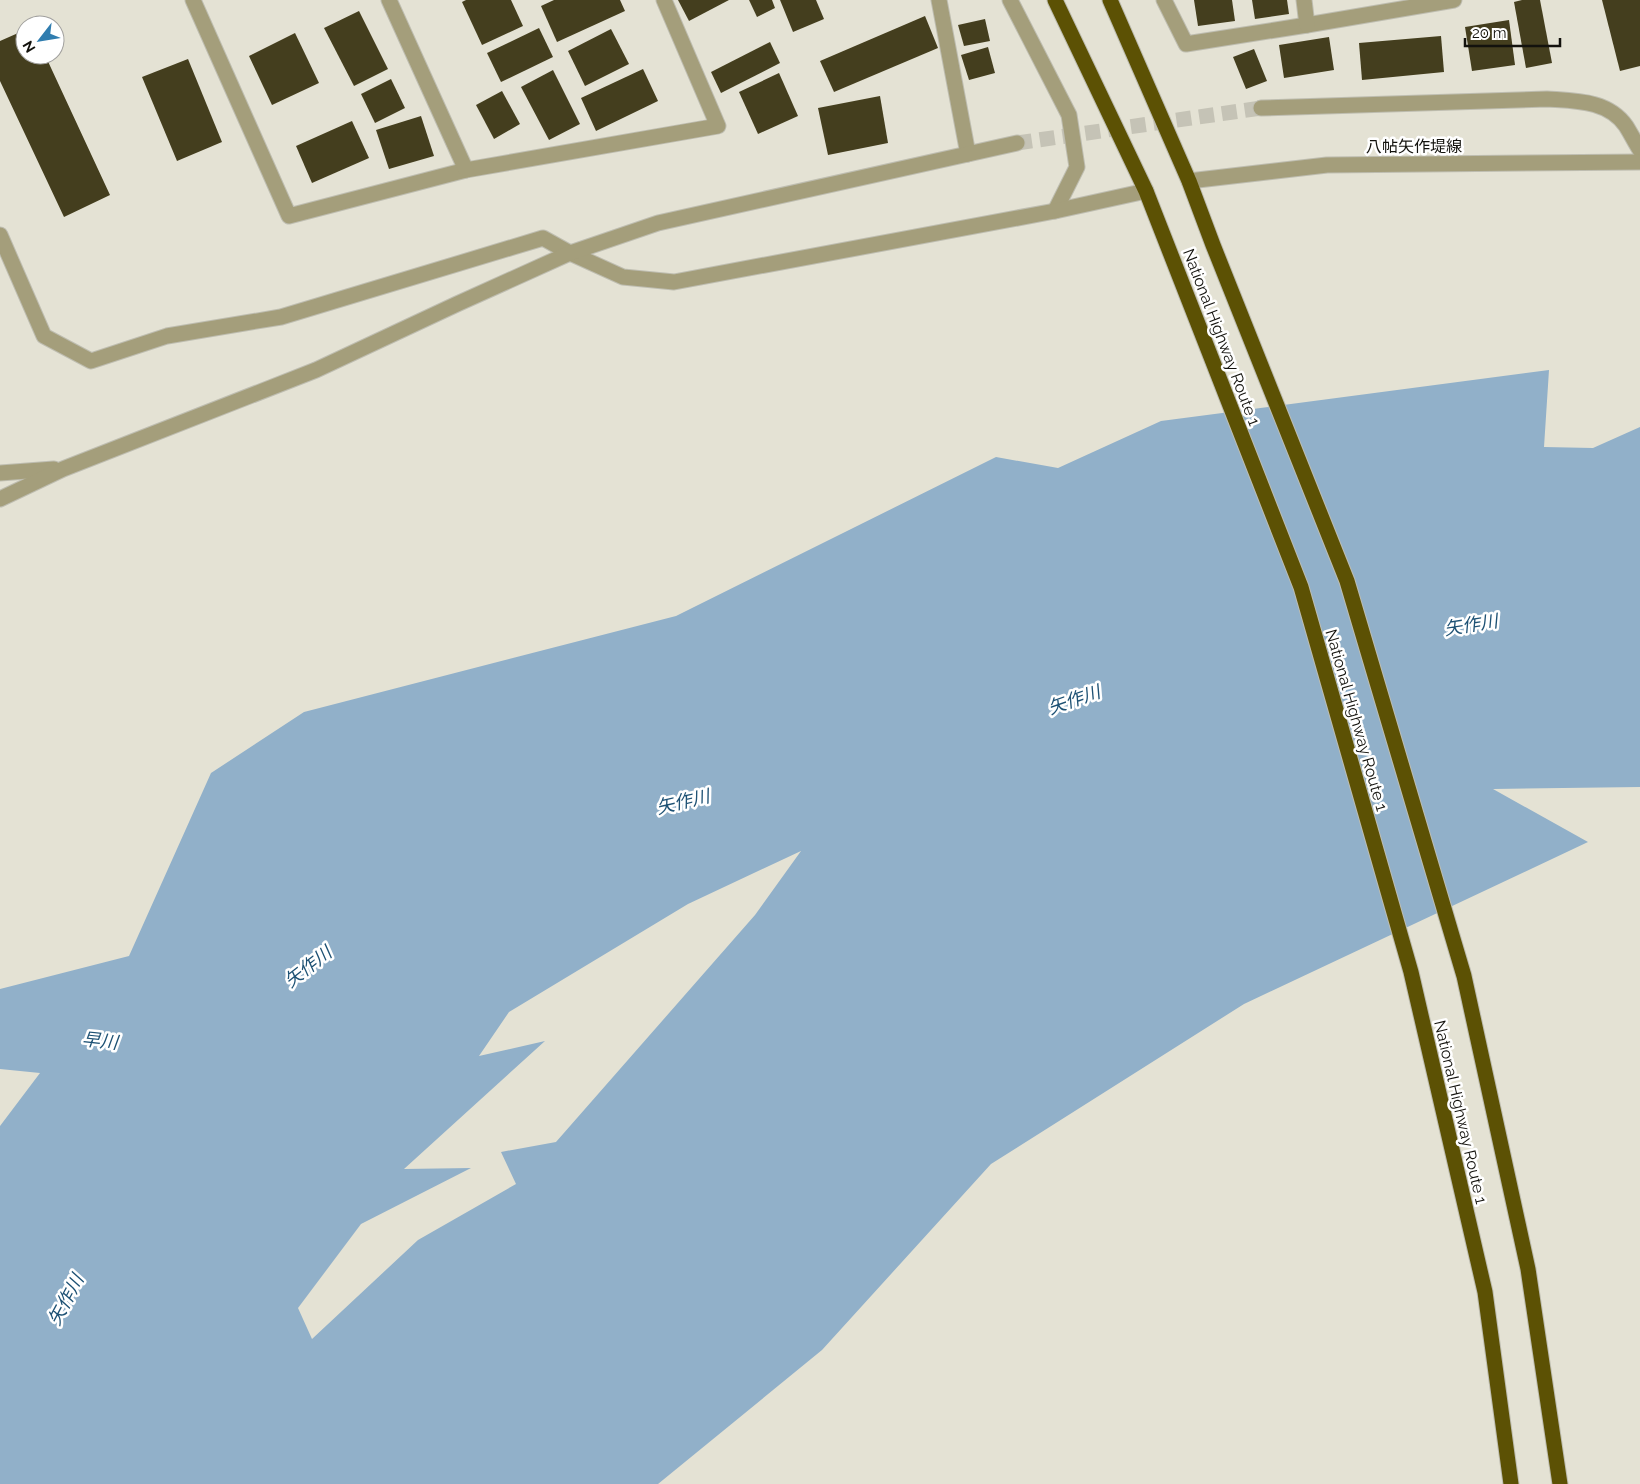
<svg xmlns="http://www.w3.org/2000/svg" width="1640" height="1484" viewBox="0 0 1640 1484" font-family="Raleway,'Noto Sans JP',sans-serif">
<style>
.water{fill:#91b0c9;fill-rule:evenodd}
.building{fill:#443e1e}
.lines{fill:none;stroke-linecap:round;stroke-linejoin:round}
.minor-tunnel{stroke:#c5c3b6;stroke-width:15;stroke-dasharray:15 8;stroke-linecap:butt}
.minor-casing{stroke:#bebdb0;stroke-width:17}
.highway-casing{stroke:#bebdb0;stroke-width:17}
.minor{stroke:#a49e7b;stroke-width:15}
.highway{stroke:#5c5104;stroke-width:15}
.labels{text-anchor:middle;stroke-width:5;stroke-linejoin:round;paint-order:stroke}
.street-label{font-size:16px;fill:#13120d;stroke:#fff}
.water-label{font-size:18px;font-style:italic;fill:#1d5174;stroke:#fff}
</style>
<rect width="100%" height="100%" fill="#e4e2d4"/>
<path class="water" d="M1549 370 1544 447 1593 448 1640 427V787L1493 789 1588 842 1244 1004 991 1164 822 1350 658 1484H0V1126L40 1073 0 1069V989L129 956 211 773 304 712 676 616 996 457 1058 468 1161 421ZM801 851 755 915 556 1142 501 1152 516 1184 418 1240 312 1339 298 1308 361 1224 471 1168 404 1169 545 1041 479 1056 509 1012 688 904Z"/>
<g class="building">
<path d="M466 0H511L523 26 482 45 462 2Z"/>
<path d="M554 0H620L625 11 557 42 541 6Z"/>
<path d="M678 0H729L689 21Z"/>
<path d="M749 0H772L775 8 757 17Z"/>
<path d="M780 0H816L824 19 793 32Z"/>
<path d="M1194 0H1232L1235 21 1198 26Z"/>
<path d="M1252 0H1287L1289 14 1255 19Z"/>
<path d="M1522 0H1540L1552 63 1526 68 1514 2Z"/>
<path d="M1602 0H1640V66L1620 71Z"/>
<path d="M359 11 388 69 354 86 324 28Z"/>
<path d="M925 16 938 48 834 92 820 61Z"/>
<path d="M985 19 990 41 964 46 958 25Z"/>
<path d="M1509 20 1515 65 1472 71 1465 27Z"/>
<path d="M539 28 553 57 501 82 487 53Z"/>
<path d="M611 29 629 64 585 86 568 51Z"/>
<path d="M25 30V55H45L110 195 64 217 0 81V41Z"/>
<path d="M295 33 319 83 272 105 249 56Z"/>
<path d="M1441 36 1444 72 1362 80 1359 43Z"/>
<path d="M1329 37 1334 70 1284 78 1279 45Z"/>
<path d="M770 42 780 63 721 93 711 72Z"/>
<path d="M988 47 995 73 969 80 961 55Z"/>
<path d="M1254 49 1267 81 1246 89 1233 57Z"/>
<path d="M188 59 222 142 177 161 142 77Z"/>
<path d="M643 69 658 101 596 131 581 98Z"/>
<path d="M553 70 580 124 549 140 521 87Z"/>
<path d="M779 73 798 116 758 134 739 92Z"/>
<path d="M391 79 405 108 375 123 361 94Z"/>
<path d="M502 91 520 124 494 139 476 105Z"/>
<path d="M880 96 888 143 828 155 818 108Z"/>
<path d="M421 116 434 156 389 169 376 130Z"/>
<path d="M352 121 369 158 312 183 296 146Z"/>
</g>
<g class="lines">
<path class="minor-tunnel" d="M1017 143 1261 108"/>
<g class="minor-casing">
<g id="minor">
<path d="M193 0 289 216 466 170 718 126 664 0"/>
<path d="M389 0 466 170"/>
<path d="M939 0 968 154"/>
<path d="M1010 0 1069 115 1077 167 1055 211"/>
<path d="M1164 0 1186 44 1307 25 1454 0"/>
<path d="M1304 0 1307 25"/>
<path d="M1261 108 1547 99C1575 101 1608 100 1626 126 1631 134 1635 142 1640 150"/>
<path d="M1189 181 1327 165 1640 162"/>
<path d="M0 235 44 336 91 361 167 336 281 317 543 238 570 253 623 277 674 282 1055 211 1146 191"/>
<path d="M0 473 54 469"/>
<path d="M0 499 63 469 316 370 457 304 570 253 658 223 1017 143"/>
</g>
</g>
<g class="highway-casing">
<g id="highway">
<path d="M1055 0 1146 191 1301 587 1411 972 1485 1292 1511 1484"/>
<path d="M1110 0 1189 181 1213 245 1347 581 1464 976 1528 1269 1560 1484"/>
</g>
</g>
<use href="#minor" class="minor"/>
<use href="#highway" class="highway"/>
</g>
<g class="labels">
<g class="street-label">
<text x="1414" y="152">八帖矢作堤線</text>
<text transform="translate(1222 337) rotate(69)" y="6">National Highway Route 1</text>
<text transform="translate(1357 720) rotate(74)" y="6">National Highway Route 1</text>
<text transform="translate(1461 1112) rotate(77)" y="6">National Highway Route 1</text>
</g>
<g class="water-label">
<text transform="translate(1471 625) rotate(-9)" y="6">矢作川</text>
<text transform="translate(1074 700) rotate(-19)" y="6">矢作川</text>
<text transform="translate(683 802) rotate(-13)" y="6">矢作川</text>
<text transform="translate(308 967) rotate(-38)" y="6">矢作川</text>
<text transform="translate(100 1041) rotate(6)" y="6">早川</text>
<text transform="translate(66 1300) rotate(-62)" y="6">矢作川</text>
</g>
</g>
<g transform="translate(40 40) rotate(239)"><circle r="24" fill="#ffffff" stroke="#a1a09e"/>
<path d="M0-4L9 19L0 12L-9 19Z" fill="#307daf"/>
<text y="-8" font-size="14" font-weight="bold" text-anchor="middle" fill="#13120d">N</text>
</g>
<path d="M1465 38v8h95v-8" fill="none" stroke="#13120d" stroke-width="2.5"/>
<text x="1472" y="38" font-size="15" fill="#13120d" stroke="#ffffff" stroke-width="4" paint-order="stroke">20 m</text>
</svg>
